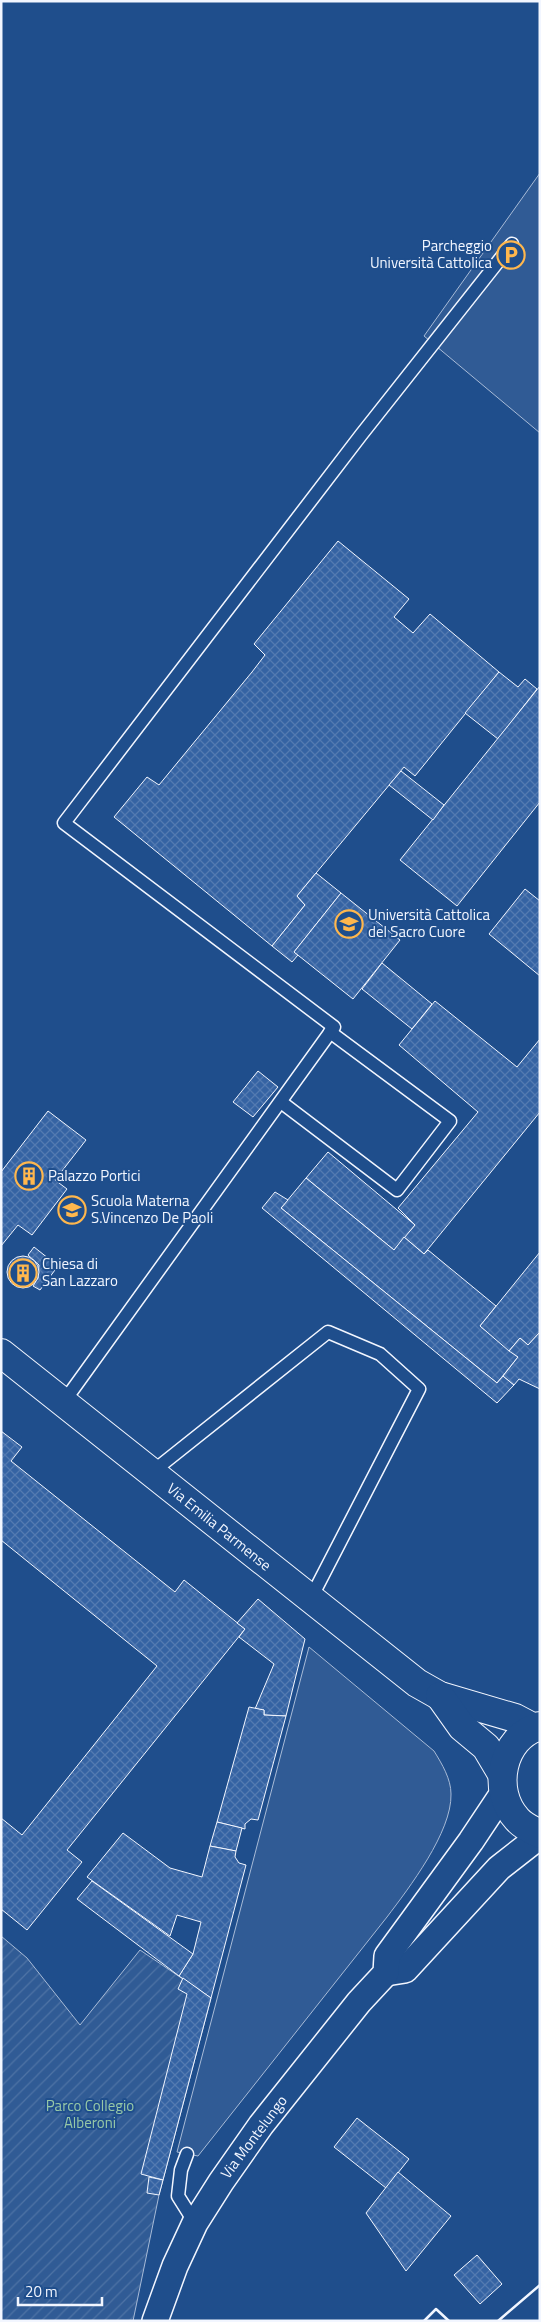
<svg xmlns="http://www.w3.org/2000/svg" width="541" height="2322" viewBox="0 0 541 2322" font-family="'Titillium Web',sans-serif">
<style>
.garden{fill:url(#garden-furrows);stroke:#a8bbd7}
.pitch{fill:#305b95;stroke:#a8bbd7}
.building{fill:url(#building-cross-hatch);stroke:#f2f6ff}
.lines{fill:none;stroke-linecap:round;stroke-linejoin:round}
.lane-casing{stroke:#f2f6ff;stroke-width:15}
.street-casing{stroke:#f2f6ff;stroke-width:28}
.secondary-casing{stroke:#f2f6ff;stroke-width:30}
.lane{stroke:#1f4e8c;stroke-width:12}
.street{stroke:#1f4e8c;stroke-width:25}
.secondary{stroke:#1f4e8c;stroke-width:28}
.wall{stroke:#f2f6ff;stroke-width:2.5}
.labels{text-anchor:middle;stroke-width:4;stroke-linejoin:round;paint-order:stroke}
.poi-label{font-size:15px;fill:#f2f6ff;stroke:#1f4e8c;text-anchor:start}
.street-label{font-size:15px;fill:#f2f6ff;stroke:#1f4e8c}
.park-label{font-size:15px;fill:#97c8a6;stroke:#1f4e8c}
</style>
<defs>
<pattern id="garden-furrows" width="10" height="10" patternUnits="userSpaceOnUse" patternTransform="scale(1.25)"><rect width="10" height="10" fill="#305b95"/><path d="M-1 1l2-2M0 10L10 0M9 11l2-2" fill="none" stroke="#4e73a5"/></pattern>
<pattern id="building-cross-hatch" width="8" height="8" patternUnits="userSpaceOnUse" patternTransform="scale(1.25)"><rect width="8" height="8" fill="#3563a3"/><path d="M0 0l8 8M0 8l8-8" fill="none" stroke="#537ab1"/></pattern>
</defs>
<rect width="100%" height="100%" fill="#1f4e8c"/>
<path class="garden" d="M1 1936 27 1958 80 2025 140 1950 211 1998 159 2195 133 2321H1Z"/>
<g class="pitch">
<path d="M540 173V433L424 336Z"/>
<path d="M309 1647 434 1751C442 1764 451 1779 451 1794 452 1832 409 1888 387 1917L198 2156 177 2152Z"/>
</g>
<g class="building">
<path d="M338 541 409 599 394 617 413 633 430 614 499 672 415 776 404 767 395 778 297 896 305 905 272 946 114 817 147 777 159 785 252 672 265 655 254 644Z"/>
<path d="M499 672 518 687 525 679 537 689 498 739 465 713Z"/>
<path d="M540 686V802L457 906 400 860Z"/>
<path d="M401 771 444 805 433 820 389 785Z"/>
<path d="M316 873 341 893 294 952 298 955 292 962 272 946 305 905 297 896Z"/>
<path d="M525 889 540 901V976L489 934Z"/>
<path d="M341 893 400 940 353 999 294 952Z"/>
<path d="M382 963 432 1004 412 1029 362 989Z"/>
<path d="M435 1001 517 1067 540 1039V1112L424 1254 404 1237 415 1225 398 1208 478 1112 399 1045Z"/>
<path d="M258 1071 278 1087 253 1117 233 1102Z"/>
<path d="M48 1111 86 1140 55 1180 67 1189 32 1235 18 1225 1 1246V1172Z"/>
<path d="M328 1152 415 1225 394 1250 306 1178Z"/>
<path d="M306 1178 394 1250 404 1237 424 1254 428 1250 496 1306 480 1326 518 1357 497 1383 281 1208Z"/>
<path d="M275 1192 288 1200 281 1208 497 1383 503 1376 514 1385 497 1403 262 1208Z"/>
<path d="M34 1247 58 1266 40 1290 33 1286 38 1278 39 1265 28 1255Z"/>
<path d="M540 1252V1332L528 1345 520 1338 509 1351 480 1326Z"/>
<circle cx="23" cy="1272" r="16"/>
<path d="M540 1332V1389L519 1379 514 1385 503 1376 518 1357 509 1351 520 1338 528 1345Z"/>
<path d="M1 1431 22 1447 11 1461 175 1592 184 1580 245 1629 67 1850 82 1862 27 1930 1 1909V1818L22 1835 157 1666 1 1540Z"/>
<path d="M258 1599 305 1639 286 1716 264 1715V1710L255 1709 274 1664 239 1637 245 1629 237 1623Z"/>
<path d="M249 1707 264 1710V1715L286 1716 258 1820 251 1819 245 1824V1829L217 1822Z"/>
<path d="M217 1822 242 1828 236 1851 210 1846Z"/>
<path d="M123 1833 170 1868 202 1877 210 1846 236 1851 235 1857 239 1863 246 1865 211 1998 179 1976 193 1954 201 1922 177 1915 170 1936 87 1877Z"/>
<path d="M92 1881 193 1954 179 1976 77 1899Z"/>
<path d="M183 1978 211 1998 163 2180 141 2174 187 1994 178 1989Z"/>
<path d="M357 2118 409 2159 386 2188 334 2147Z"/>
<path d="M398 2172 451 2216 406 2271 366 2213Z"/>
<path d="M149 2177 163 2180 159 2195 147 2193Z"/>
<path d="M477 2255 502 2284 480 2304 454 2275Z"/>
</g>
<g class="lines">
<g class="lane-casing">
<g id="lane">
<path d="M281 1102 397 1190 450 1121 330 1032"/>
<path d="M63 1403 334 1027 64 823 361 435 512 244"/>
<path d="M151 1473 328 1332 380 1354 419 1389 310 1600"/>
<path d="M187 2154 181 2170 178 2196 195 2223"/>
</g>
</g>
<g class="street-casing">
<g id="street">
<path d="M386 1973 405 1970 499 1868 540 1836"/>
<path d="M155 2321 175 2266 195 2223 221 2182 261 2125 359 2002 386 1973 387 1956 471 1841 503 1793"/>
</g>
</g>
<g class="secondary-casing">
<g id="secondary">
<path d="M1 1353 417 1683 440 1696 515 1718 534 1728"/>
<path d="M440 1696 462 1727 486 1747 502 1774"/>
<path d="M540 1726C501 1737 491 1791 517 1819 523 1826 532 1830 540 1834"/>
</g>
</g>
<use href="#lane" class="lane"/>
<use href="#street" class="street"/>
<use href="#secondary" class="secondary"/>
<g class="wall">
<path d="M424 2321 436 2309 449 2321"/>
<path d="M498 2321 540 2285"/>
</g>
</g>
<defs>
<g id="parking-ring" transform="scale(1.4375)"><circle r="9.5" fill="#1f4e8c" stroke="#ffb74d" stroke-width="1.5"/><path d="M-3.5-5.5H1a3.5 3.5 0 0 1 0 7H-1V5.5H-3.5ZM-1-3.4V-.6H.8a1.4 1.4 0 0 0 0-2.8Z" fill="#ffb74d"/></g>
<g id="university-ring" transform="scale(1.4375)"><circle r="9.5" fill="#1f4e8c" stroke="#ffb74d" stroke-width="1.5"/><path d="M0-5L7-2L0 1L-7-2ZM-4 1L0 2.5L4 1V4Q0 6-4 4Z" fill="#ffb74d"/></g>
<g id="building-ring" transform="scale(1.4375)"><circle r="9.5" fill="#1f4e8c" stroke="#ffb74d" stroke-width="1.5"/><path d="M-4-6H4V6H1V3H-1V6H-4ZM-2.5-4.3h1.7v1.8h-1.7ZM.8-4.3h1.7v1.8H.8ZM-2.5-1h1.7V.8h-1.7ZM.8-1h1.7V.8H.8Z" fill="#ffb74d"/></g>
<g id="school-ring" transform="scale(1.4375)"><circle r="9.5" fill="#1f4e8c" stroke="#ffb74d" stroke-width="1.5"/><path d="M0-5L7-2L0 1L-7-2ZM-4 1L0 2.5L4 1V4Q0 6-4 4Z" fill="#ffb74d"/></g>
</defs>
<g fill-rule="evenodd">
<use href="#parking-ring" x="511" y="255"/>
<use href="#university-ring" x="349" y="924"/>
<use href="#building-ring" x="29" y="1176"/>
<use href="#school-ring" x="72" y="1210"/>
<use href="#building-ring" x="23" y="1273"/>
</g>
<g class="labels">
<g class="poi-label">
<text x="492" y="251" text-anchor="end">Parcheggio<tspan x="492" dy="17">Università Cattolica</tspan></text>
<text x="368" y="920">Università Cattolica<tspan x="368" dy="17">del Sacro Cuore</tspan></text>
<text x="48" y="1181">Palazzo Portici</text>
<text x="91" y="1206">Scuola Materna<tspan x="91" dy="17">S.Vincenzo De Paoli</tspan></text>
<text x="42" y="1269">Chiesa di<tspan x="42" dy="17">San Lazzaro</tspan></text>
</g>
<g class="street-label">
<text transform="translate(219 1527) rotate(39)" y="5">Via Emilia Parmense</text>
<text transform="translate(254 2137) rotate(-53)" y="5">Via Montelungo</text>
</g>
<g class="park-label">
<text x="90" y="2111">Parco Collegio<tspan x="90" dy="17">Alberoni</tspan></text>
</g>
</g>
<rect width="541" height="2322" fill="none" stroke="#f2f6ff" stroke-width="5"/>
<path d="M18 2297v8h84v-8" fill="none" stroke="#f2f6ff" stroke-width="2.5"/>
<text x="25" y="2297" font-size="15" fill="#f2f6ff" stroke="#1f4e8c" stroke-width="4" paint-order="stroke">20 m</text>
</svg>
